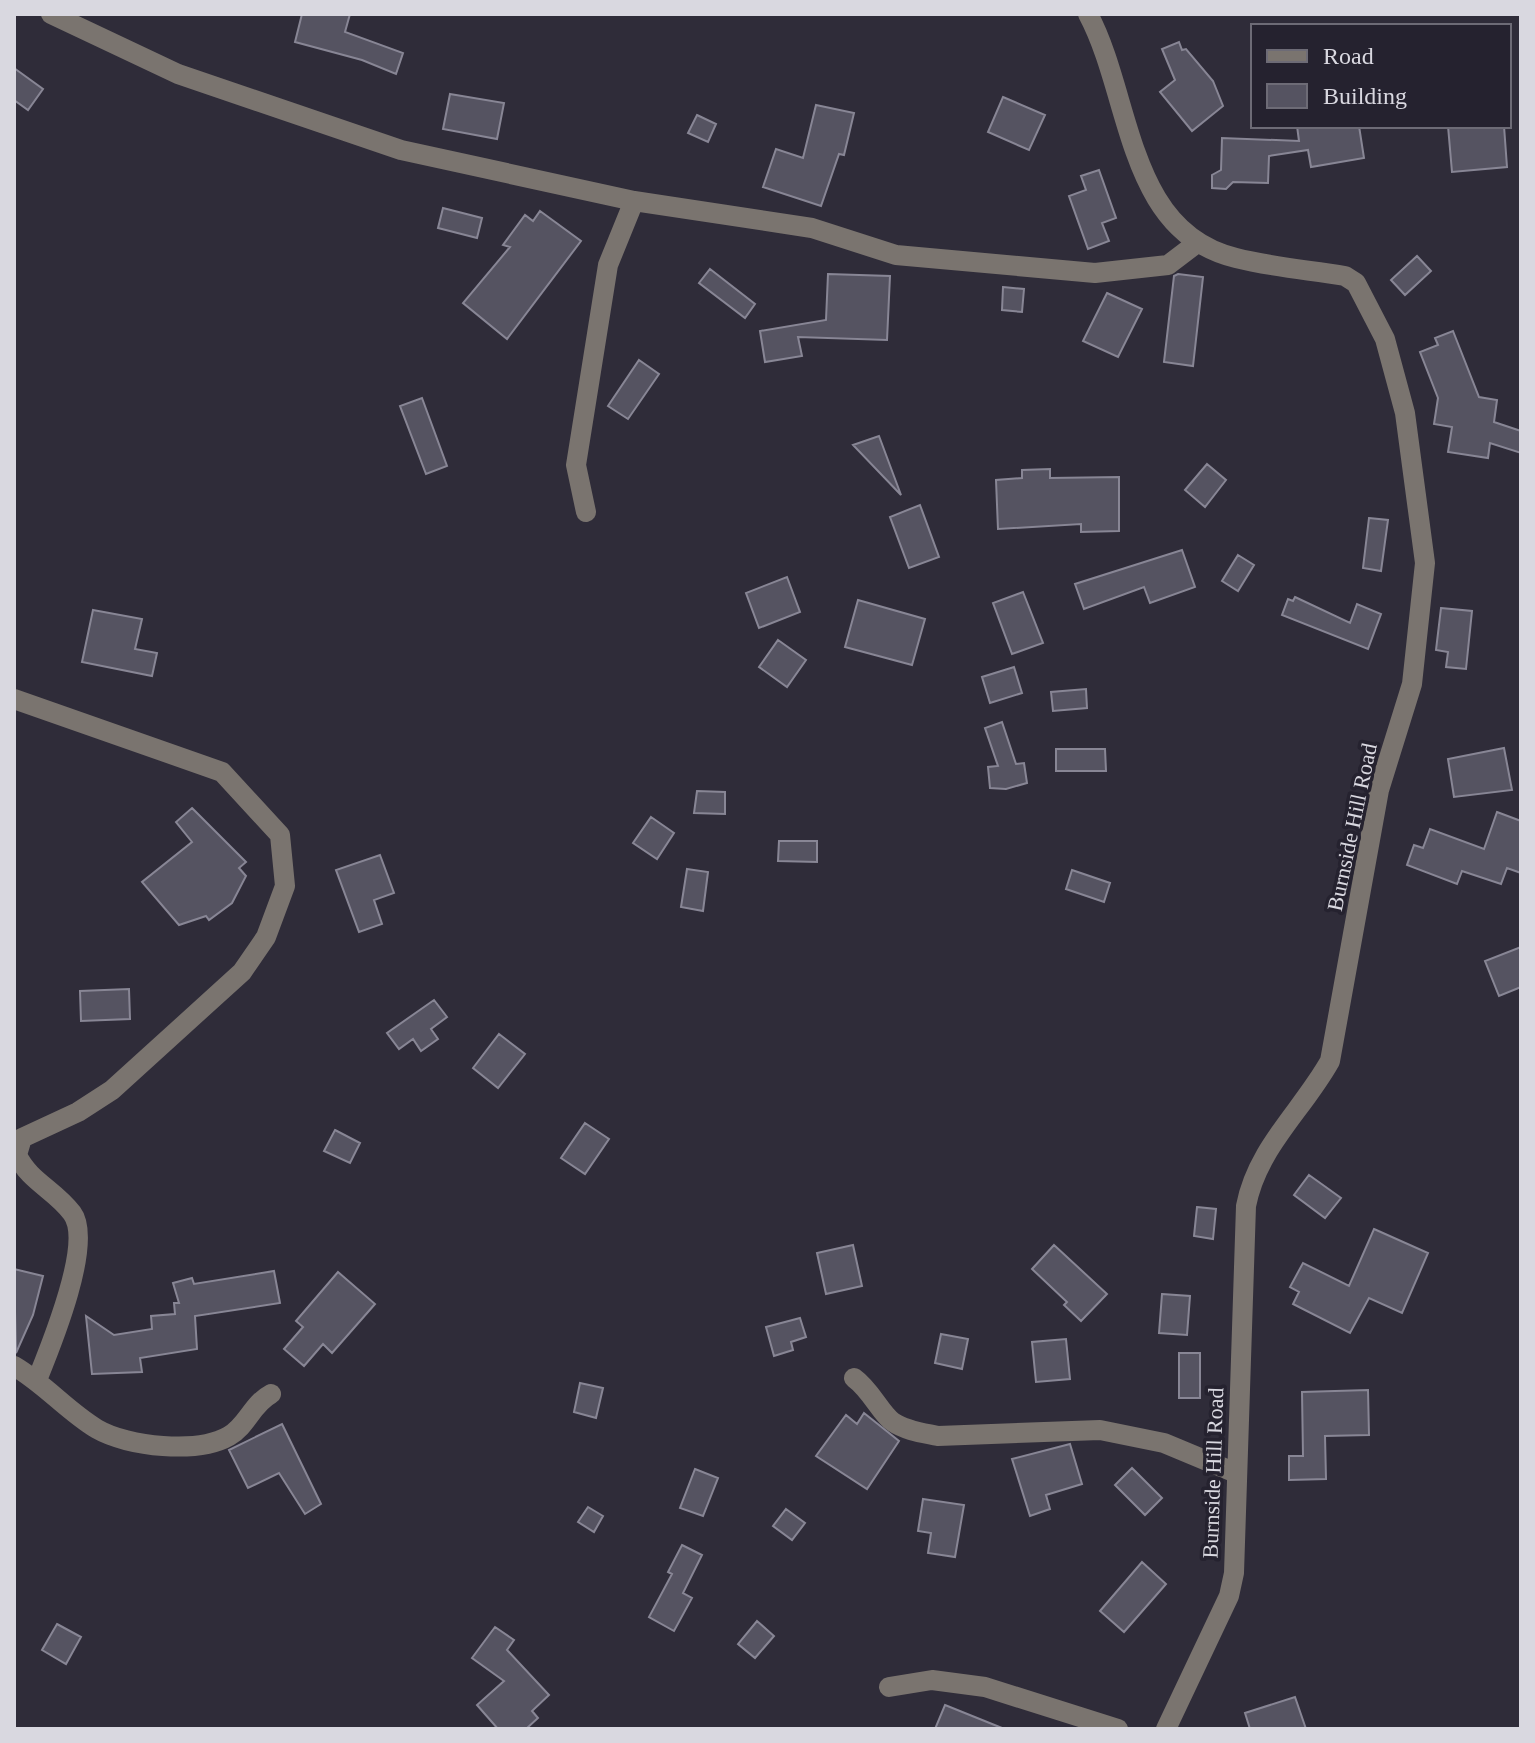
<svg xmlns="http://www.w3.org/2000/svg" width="1535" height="1743" font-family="'Times New Roman',serif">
  <rect width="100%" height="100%" fill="#2f2c39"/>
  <path fill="#555361" stroke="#888695" stroke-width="2" d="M 302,14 L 350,14 L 345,32 L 403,53 L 396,74 L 362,60 L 295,42 Z
    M 1179,42 L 1182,50 L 1186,49 L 1213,81 L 1223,106 L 1192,131 L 1160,92 L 1175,80 L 1162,49 Z
    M 14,68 L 43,89 L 28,110 L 14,100 Z
    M 450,94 L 504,103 L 497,139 L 443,129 Z
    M 1003,97 L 1045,115 L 1029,150 L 988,132 Z
    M 816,105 L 854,113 L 844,155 L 839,154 L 821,206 L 763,187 L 776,149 L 803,158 Z
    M 697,115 L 716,124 L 708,142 L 688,133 Z
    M 1297,126 L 1359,126 L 1364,158 L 1311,167 L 1308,150 L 1269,156 L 1268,183 L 1233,182 L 1226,189 L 1212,188 L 1212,175 L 1221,170 L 1222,138 L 1299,141 Z
    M 1448,126 L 1504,126 L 1507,167 L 1452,172 Z
    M 1099,170 L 1116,218 L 1102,223 L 1109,241 L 1088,249 L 1069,196 L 1086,190 L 1081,176 Z
    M 443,208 L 482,218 L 477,238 L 438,228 Z
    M 540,211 L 581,241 L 507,339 L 463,303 L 510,247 L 503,245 L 525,215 L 533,221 Z
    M 1417,256 L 1431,271 L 1405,295 L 1391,280 Z
    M 710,269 L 755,304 L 745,318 L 699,283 Z
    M 828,274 L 890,276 L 887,340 L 798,337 L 802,356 L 765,362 L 760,331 L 826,320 Z
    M 1178,274 L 1203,277 L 1193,366 L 1164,362 L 1174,276 Z
    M 1003,287 L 1024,289 L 1022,312 L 1002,310 Z
    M 1107,293 L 1142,309 L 1118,357 L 1083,341 Z
    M 1453,331 L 1479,397 L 1497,400 L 1494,422 L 1521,431 L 1521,453 L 1490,443 L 1488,458 L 1448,452 L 1452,427 L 1434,424 L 1438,398 L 1420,352 L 1438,345 L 1435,338 Z
    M 639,360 L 659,374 L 628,419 L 608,406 Z
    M 422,398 L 447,466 L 426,474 L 400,406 Z
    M 879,436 L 901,495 L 853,445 Z
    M 1207,464 L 1226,480 L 1205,507 L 1185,490 Z
    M 1050,469 L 1050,478 L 1119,477 L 1119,531 L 1081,532 L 1081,524 L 998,529 L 996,480 L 1022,478 L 1022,470 Z
    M 920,505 L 939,557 L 909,568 L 890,517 Z
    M 1369,518 L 1388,520 L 1381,571 L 1363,568 Z
    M 1182,550 L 1195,587 L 1150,603 L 1144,587 L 1084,609 L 1075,584 Z
    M 1238,555 L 1254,565 L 1238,591 L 1222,581 Z
    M 787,577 L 800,612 L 759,628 L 746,593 Z
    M 1023,592 L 1043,643 L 1012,654 L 993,603 Z
    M 1295,597 L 1350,623 L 1357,604 L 1381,614 L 1368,649 L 1282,615 L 1288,599 L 1293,601 Z
    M 858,600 L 925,619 L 912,665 L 845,647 Z
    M 1441,608 L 1472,611 L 1466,669 L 1446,667 L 1448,652 L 1436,650 Z
    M 93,610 L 142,619 L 135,649 L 157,653 L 152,676 L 82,662 Z
    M 778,640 L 806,660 L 787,687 L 759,667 Z
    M 1014,667 L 1022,693 L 990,703 L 982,677 Z
    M 1086,689 L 1087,708 L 1053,711 L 1051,692 Z
    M 1002,722 L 1016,764 L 1024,763 L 1027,783 L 1006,789 L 990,788 L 988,767 L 998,766 L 985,728 Z
    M 1504,748 L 1512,790 L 1454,797 L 1448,759 Z
    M 1056,749 L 1105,749 L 1106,771 L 1056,771 Z
    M 697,791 L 725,792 L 725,814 L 694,813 Z
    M 192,808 L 246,862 L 239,868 L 246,876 L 232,903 L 209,920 L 206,916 L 179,925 L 142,882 L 192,842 L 176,822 Z
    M 1497,812 L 1521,821 L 1521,873 L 1507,868 L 1501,884 L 1462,871 L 1457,884 L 1407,865 L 1414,845 L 1423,848 L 1430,829 L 1484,849 Z
    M 651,817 L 674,833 L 657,859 L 633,843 Z
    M 779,841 L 817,841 L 817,862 L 778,861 Z
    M 380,855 L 394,893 L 374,900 L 382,924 L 359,932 L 336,870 Z
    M 687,869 L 708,872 L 703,911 L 681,907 Z
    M 1072,870 L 1110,883 L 1104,902 L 1066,889 Z
    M 1521,947 L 1521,987 L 1499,996 L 1485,961 Z
    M 129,989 L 130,1019 L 81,1021 L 80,991 Z
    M 434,1000 L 447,1017 L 431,1029 L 438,1039 L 421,1051 L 413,1039 L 399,1049 L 387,1033 Z
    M 499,1034 L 525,1054 L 498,1088 L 473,1068 Z
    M 585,1123 L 609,1139 L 585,1174 L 561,1158 Z
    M 335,1130 L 360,1143 L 350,1163 L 324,1151 Z
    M 1309,1175 L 1341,1198 L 1325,1218 L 1294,1195 Z
    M 1197,1207 L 1216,1209 L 1213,1239 L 1194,1236 Z
    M 1374,1229 L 1428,1253 L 1402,1313 L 1369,1298 L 1350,1333 L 1293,1304 L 1299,1292 L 1290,1287 L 1303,1263 L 1349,1286 Z
    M 853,1245 L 862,1286 L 826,1294 L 817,1253 Z
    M 1054,1245 L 1107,1294 L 1081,1321 L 1064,1305 L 1067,1302 L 1032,1269 Z
    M 14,1269 L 43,1276 L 33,1315 L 16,1353 Z
    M 274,1271 L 280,1303 L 195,1316 L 197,1349 L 140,1358 L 142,1372 L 92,1374 L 86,1316 L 114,1335 L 152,1329 L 151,1316 L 175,1314 L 174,1303 L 179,1303 L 173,1283 L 192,1278 L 194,1284 Z
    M 338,1272 L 375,1304 L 332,1353 L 323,1344 L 304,1366 L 284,1349 L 303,1327 L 296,1321 Z
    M 1162,1294 L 1190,1296 L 1187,1335 L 1159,1333 Z
    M 800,1318 L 806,1337 L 791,1342 L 793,1350 L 774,1356 L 766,1327 Z
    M 941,1334 L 968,1339 L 962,1369 L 935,1363 Z
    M 1066,1339 L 1070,1379 L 1036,1382 L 1032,1342 Z
    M 1179,1353 L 1200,1353 L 1200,1398 L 1179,1398 Z
    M 580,1383 L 603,1388 L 596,1418 L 574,1412 Z
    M 1368,1390 L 1369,1435 L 1325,1436 L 1326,1479 L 1289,1480 L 1289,1456 L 1303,1456 L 1302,1392 Z
    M 864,1413 L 899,1441 L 867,1489 L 816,1456 L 846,1415 L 857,1424 Z
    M 282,1424 L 321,1504 L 305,1514 L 279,1473 L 248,1488 L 229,1450 Z
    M 1070,1444 L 1082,1484 L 1046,1495 L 1050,1509 L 1030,1516 L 1012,1459 Z
    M 1132,1468 L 1162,1498 L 1145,1515 L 1115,1485 Z
    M 695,1469 L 718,1478 L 703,1516 L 680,1508 Z
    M 923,1499 L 964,1505 L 955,1557 L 928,1553 L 931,1533 L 918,1531 Z
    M 588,1507 L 603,1516 L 594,1532 L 578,1522 Z
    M 786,1509 L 805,1523 L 792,1540 L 773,1526 Z
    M 682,1545 L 702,1555 L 683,1593 L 692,1598 L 674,1631 L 649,1617 L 672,1574 L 668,1572 Z
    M 1142,1562 L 1166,1584 L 1124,1632 L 1100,1611 Z
    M 757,1621 L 774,1636 L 755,1658 L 738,1644 Z
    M 57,1624 L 81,1637 L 66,1664 L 42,1650 Z
    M 495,1627 L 514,1640 L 507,1650 L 549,1695 L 532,1711 L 538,1718 L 526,1729 L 498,1729 L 477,1705 L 504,1681 L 472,1658 Z
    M 1295,1697 L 1306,1729 L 1250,1729 L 1245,1713 Z
    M 945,1705 L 1002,1728 L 1002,1729 L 935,1729 Z"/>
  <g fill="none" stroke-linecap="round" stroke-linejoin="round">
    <path stroke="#7a746f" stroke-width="20" d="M 51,14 L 178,74 L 401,150 L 634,201 L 812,228 L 896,255 L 1095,273 L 1168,265 L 1197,243
      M 1088,14 C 1132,96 1126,232 1236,258 C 1271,267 1309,270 1345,276 L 1356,283 L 1385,339 L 1405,413 L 1425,563 L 1412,684 L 1379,790 L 1330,1061 C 1302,1111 1257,1148 1246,1206 L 1234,1573 L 1229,1596 L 1166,1729
      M 586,512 L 576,465 L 608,265 L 634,201
      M 14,699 L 222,772 L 280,835 L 285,886 L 266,937 L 242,972 L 112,1090 L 78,1112 L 22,1138 L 17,1155 C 29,1181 55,1190 72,1213 C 94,1242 50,1348 37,1380
      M 14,1366 C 45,1384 67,1411 97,1429 C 128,1447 198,1454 229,1436 C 247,1426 252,1404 271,1394
      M 854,1378 C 871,1390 881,1414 893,1422 C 906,1431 924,1433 938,1436 L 1100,1430 L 1164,1443 L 1236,1473
      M 889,1687 L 932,1680 L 985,1687 L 1118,1729"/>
  </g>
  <g text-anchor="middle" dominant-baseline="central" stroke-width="7" stroke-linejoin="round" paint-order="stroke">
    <g font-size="22" fill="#d9d8e0" stroke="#25222f">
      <text transform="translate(1352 827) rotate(-78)">Burnside Hill Road</text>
      <text transform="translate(1213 1473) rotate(-88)">Burnside Hill Road</text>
    </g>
  </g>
  <rect width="1535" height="1743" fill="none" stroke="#d9d8e0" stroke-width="32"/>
  <rect x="1251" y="24" width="260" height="104" fill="#25222f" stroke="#6d6b76" stroke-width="2"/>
  <rect x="1267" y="50" width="40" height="12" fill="#7a746f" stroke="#6d6b76" stroke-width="2"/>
  <text x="1323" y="64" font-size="24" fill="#d9d8e0">Road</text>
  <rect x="1267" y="84" width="40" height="24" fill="#555361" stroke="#6d6b76" stroke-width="2"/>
  <text x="1323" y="104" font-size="24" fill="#d9d8e0">Building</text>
</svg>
